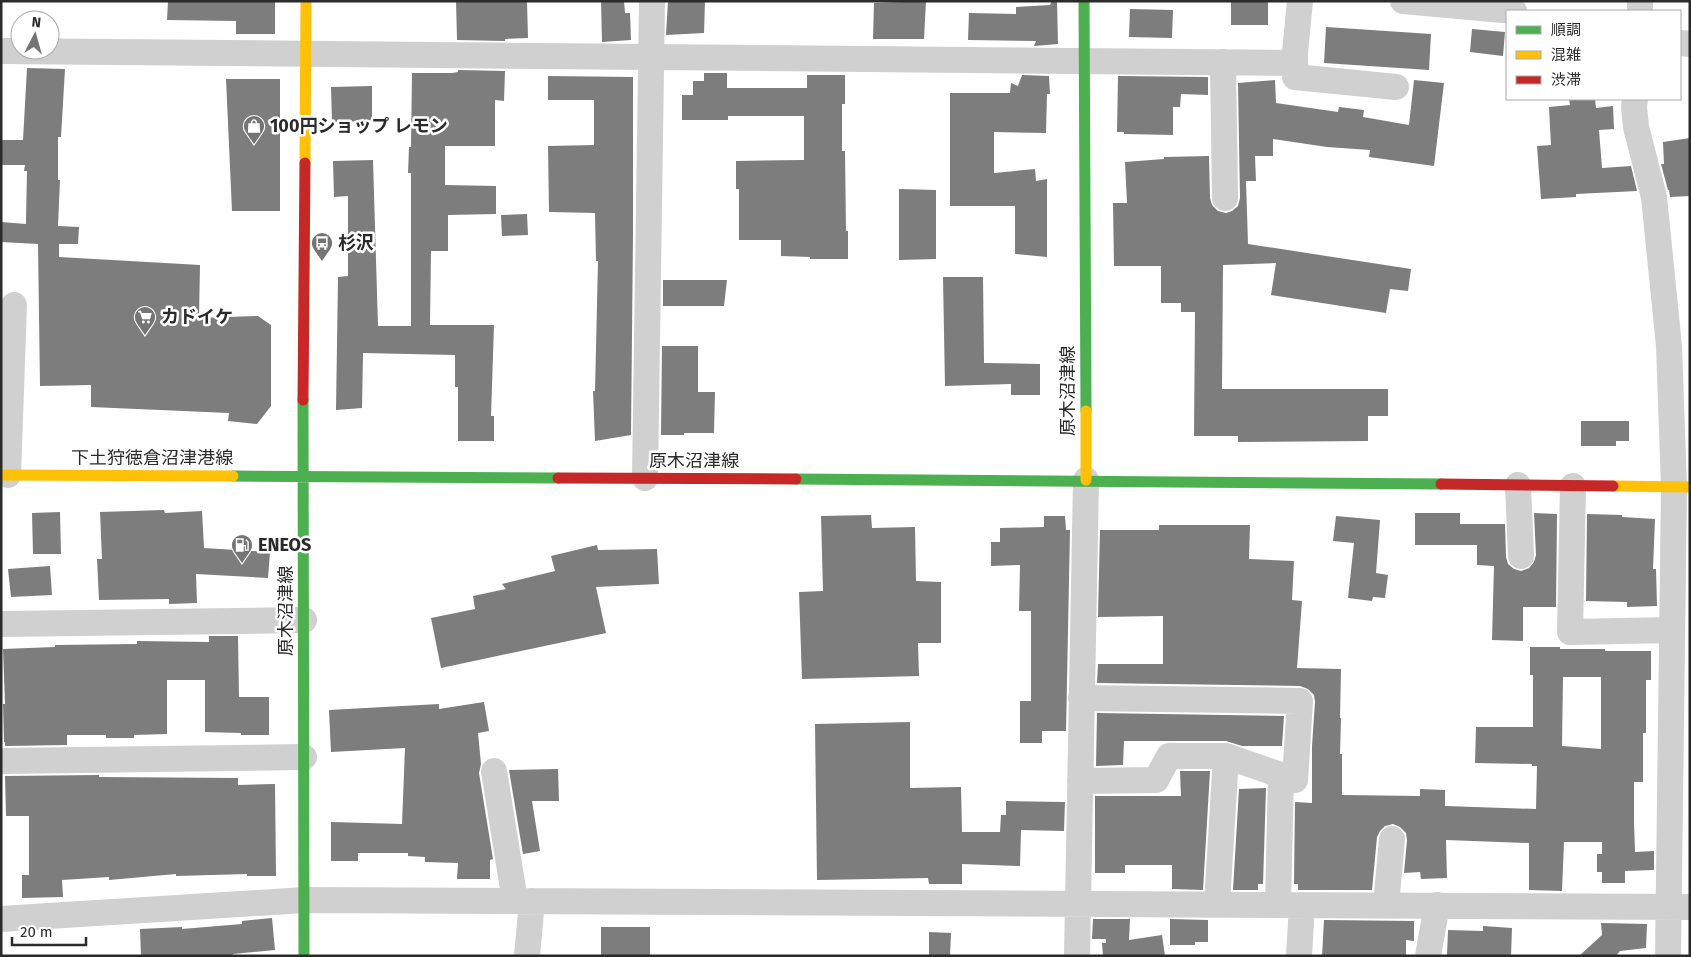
<svg xmlns="http://www.w3.org/2000/svg" width="1691" height="957" font-family="'Fira Sans','Noto Sans JP',sans-serif">
  <rect width="100%" height="100%" fill="#fff"/>
  <path fill="#7d7d7d" fill-rule="evenodd" d="M 168,1 L 275,1 L 275,34 L 236,34 L 236,21 L 167,20 Z
    M 456,1 L 527,1 L 528,38 L 505,39 L 505,41 L 457,40 Z
    M 601,1 L 624,1 L 625,13 L 630,13 L 631,40 L 602,42 Z
    M 668,1 L 705,1 L 704,33 L 666,35 Z
    M 926,1 L 924,39 L 873,39 L 874,3 Z
    M 1052,1 L 1057,1 L 1058,44 L 1034,46 L 1036,41 L 968,40 L 969,13 L 1016,14 L 1016,7 L 1050,5 Z
    M 1231,1 L 1268,1 L 1268,25 L 1231,25 Z
    M 1130,9 L 1173,10 L 1172,38 L 1129,37 Z
    M 1326,27 L 1431,34 L 1429,70 L 1324,63 Z
    M 1472,29 L 1505,32 L 1503,56 L 1470,52 Z
    M 27,68 L 65,69 L 61,137 L 58,137 L 58,180 L 60,180 L 58,226 L 79,227 L 78,244 L 59,244 L 59,257 L 200,265 L 199,318 L 258,316 L 271,325 L 271,406 L 257,424 L 228,421 L 229,413 L 91,407 L 91,385 L 40,386 L 38,244 L 1,242 L 1,222 L 26,224 L 26,219 L 27,171 L 24,171 L 25,165 L 1,165 L 1,140 L 23,140 Z
    M 458,70 L 505,71 L 504,101 L 495,100 L 495,146 L 445,146 L 445,185 L 496,186 L 496,214 L 448,215 L 448,251 L 431,251 L 430,325 L 494,325 L 491,416 L 494,416 L 494,441 L 458,441 L 458,387 L 455,387 L 455,355 L 363,353 L 362,408 L 336,410 L 338,277 L 348,276 L 348,196 L 334,197 L 333,161 L 373,160 L 378,326 L 411,326 L 411,173 L 408,173 L 409,147 L 411,147 L 412,73 L 452,73 L 458,72 Z
    M 704,73 L 727,73 L 727,88 L 807,88 L 807,75 L 845,75 L 845,104 L 842,104 L 842,151 L 845,151 L 846,231 L 848,231 L 848,259 L 810,259 L 810,257 L 781,256 L 781,240 L 739,240 L 739,189 L 736,189 L 736,161 L 804,160 L 804,116 L 728,116 L 728,120 L 682,120 L 682,95 L 693,95 L 693,81 L 704,81 Z
    M 1022,75 L 1049,76 L 1050,94 L 1047,94 L 1046,133 L 994,132 L 994,173 L 1035,169 L 1036,181 L 1047,179 L 1047,257 L 1015,254 L 1015,206 L 950,206 L 950,93 L 1010,93 L 1011,83 L 1018,86 Z
    M 548,76 L 633,77 L 633,233 L 631,435 L 595,441 L 593,391 L 595,391 L 598,261 L 596,261 L 595,213 L 549,212 L 548,146 L 594,145 L 594,100 L 548,100 Z
    M 1118,76 L 1208,77 L 1208,95 L 1181,94 L 1180,107 L 1173,107 L 1173,135 L 1124,134 L 1124,132 L 1117,132 Z
    M 226,79 L 280,79 L 280,211 L 232,211 Z
    M 1275,80 L 1276,103 L 1338,112 L 1339,107 L 1364,110 L 1363,117 L 1409,125 L 1414,80 L 1444,83 L 1434,166 L 1369,157 L 1370,150 L 1327,147 L 1273,139 L 1273,156 L 1255,156 L 1256,181 L 1246,181 L 1248,244 L 1411,269 L 1408,291 L 1390,289 L 1386,313 L 1271,295 L 1276,263 L 1223,265 L 1222,389 L 1388,389 L 1388,416 L 1368,416 L 1368,441 L 1238,442 L 1238,436 L 1194,436 L 1195,312 L 1181,312 L 1181,303 L 1161,303 L 1161,266 L 1114,266 L 1113,203 L 1127,203 L 1125,162 L 1164,159 L 1164,157 L 1209,156 L 1210,198 L 1212,205 L 1218,211 L 1226,213 L 1232,211 L 1238,206 L 1240,198 L 1238,83 Z
    M 372,86 L 372,121 L 332,122 L 331,87 Z
    M 1569,99 L 1595,99 L 1596,108 L 1613,106 L 1614,129 L 1599,130 L 1602,168 L 1631,166 L 1637,191 L 1576,194 L 1576,197 L 1541,199 L 1537,146 L 1551,145 L 1549,107 L 1570,105 Z
    M 1690,138 L 1690,196 L 1670,197 L 1669,190 L 1668,190 L 1661,164 L 1664,164 L 1663,142 Z
    M 899,189 L 936,190 L 936,259 L 899,260 Z
    M 527,214 L 528,235 L 502,236 L 501,215 Z
    M 943,277 L 983,277 L 984,363 L 1040,364 L 1040,395 L 1011,395 L 1011,384 L 945,386 Z
    M 663,280 L 727,280 L 724,306 L 663,306 Z
    M 662,346 L 698,346 L 698,392 L 715,392 L 714,433 L 684,433 L 684,435 L 661,435 Z
    M 1581,421 L 1629,421 L 1629,441 L 1616,441 L 1616,446 L 1581,446 Z
    M 164,510 L 165,513 L 202,511 L 204,548 L 270,552 L 268,578 L 196,574 L 197,603 L 169,604 L 169,599 L 99,600 L 97,559 L 102,559 L 100,512 Z
    M 60,512 L 61,554 L 33,554 L 32,513 Z
    M 1415,513 L 1460,513 L 1460,524 L 1505,524 L 1506,557 L 1508,564 L 1514,569 L 1521,571 L 1529,568 L 1534,562 L 1536,555 L 1534,513 L 1557,514 L 1556,607 L 1523,607 L 1523,641 L 1492,640 L 1494,566 L 1477,565 L 1477,545 L 1415,545 Z
    M 1587,514 L 1622,515 L 1622,517 L 1655,519 L 1653,569 L 1656,569 L 1657,606 L 1627,607 L 1627,602 L 1586,601 Z
    M 871,515 L 872,528 L 915,527 L 916,581 L 941,582 L 941,643 L 918,643 L 919,676 L 802,679 L 799,592 L 823,591 L 821,516 Z
    M 1044,516 L 1065,516 L 1066,530 L 1070,530 L 1066,731 L 1042,731 L 1042,743 L 1020,743 L 1020,701 L 1031,701 L 1031,611 L 1019,611 L 1020,565 L 991,566 L 991,542 L 1000,542 L 1000,528 L 1044,527 Z
    M 1336,516 L 1380,520 L 1376,573 L 1388,575 L 1385,598 L 1373,597 L 1372,601 L 1348,598 L 1354,543 L 1333,541 Z
    M 1159,525 L 1250,525 L 1249,559 L 1294,561 L 1292,600 L 1302,601 L 1297,668 L 1341,669 L 1340,718 L 1341,718 L 1340,754 L 1342,754 L 1342,795 L 1420,796 L 1420,789 L 1445,790 L 1445,806 L 1536,809 L 1537,766 L 1532,766 L 1532,764 L 1475,763 L 1476,727 L 1533,727 L 1533,675 L 1530,675 L 1530,647 L 1560,647 L 1560,649 L 1605,649 L 1605,651 L 1651,651 L 1651,680 L 1646,680 L 1646,733 L 1643,733 L 1643,782 L 1634,782 L 1634,822 L 1635,852 L 1654,851 L 1654,870 L 1625,871 L 1625,883 L 1602,883 L 1602,872 L 1597,872 L 1597,854 L 1602,854 L 1602,842 L 1564,842 L 1562,891 L 1529,890 L 1529,843 L 1446,840 L 1447,878 L 1421,879 L 1420,872 L 1404,873 L 1407,840 L 1406,833 L 1400,827 L 1393,824 L 1385,826 L 1380,831 L 1377,837 L 1372,890 L 1298,890 L 1298,884 L 1294,884 L 1295,802 L 1312,803 L 1312,746 L 1315,702 L 1314,695 L 1308,689 L 1300,686 L 1097,683 L 1098,664 L 1163,664 L 1163,616 L 1098,617 L 1100,530 L 1159,530 ZM 1563,677 L 1601,677 L 1601,749 L 1562,746 Z
    M 597,545 L 598,550 L 657,549 L 659,584 L 596,587 L 606,633 L 441,668 L 431,618 L 475,609 L 473,596 L 506,589 L 502,584 L 555,571 L 551,556 Z
    M 50,566 L 52,595 L 11,597 L 8,569 Z
    M 209,636 L 238,636 L 239,697 L 269,697 L 269,735 L 241,735 L 241,733 L 205,732 L 205,680 L 167,680 L 167,734 L 134,735 L 134,738 L 106,738 L 106,735 L 67,735 L 67,745 L 5,746 L 5,742 L 4,742 L 3,704 L 5,704 L 3,649 L 55,647 L 55,645 L 137,644 L 137,641 L 209,642 Z
    M 484,702 L 489,731 L 478,733 L 481,764 L 479,773 L 493,859 L 490,860 L 490,879 L 457,879 L 458,863 L 425,862 L 425,857 L 408,856 L 408,853 L 358,853 L 358,861 L 331,861 L 331,822 L 402,824 L 405,748 L 331,752 L 329,710 L 439,704 L 439,709 Z
    M 1097,713 L 1284,716 L 1282,746 L 1242,746 L 1226,741 L 1124,741 L 1123,765 L 1096,766 Z
    M 910,722 L 910,788 L 961,787 L 962,832 L 1000,832 L 1001,815 L 1006,815 L 1006,801 L 1065,802 L 1064,831 L 1021,830 L 1020,866 L 962,864 L 962,884 L 929,884 L 928,878 L 817,880 L 815,724 Z
    M 558,769 L 559,801 L 532,801 L 540,851 L 523,854 L 509,770 Z
    M 1180,771 L 1210,771 L 1203,890 L 1172,889 L 1172,865 L 1125,865 L 1125,873 L 1095,873 L 1095,796 L 1181,796 Z
    M 99,775 L 99,777 L 238,778 L 238,785 L 275,784 L 276,876 L 247,876 L 247,874 L 176,876 L 176,874 L 109,880 L 109,877 L 62,880 L 63,897 L 22,898 L 22,875 L 29,875 L 29,816 L 6,816 L 5,776 Z
    M 1266,788 L 1263,884 L 1258,884 L 1258,890 L 1233,890 L 1239,789 Z
    M 272,918 L 275,950 L 233,954 L 233,956 L 141,956 L 140,929 L 182,927 L 182,929 L 242,924 L 242,921 Z
    M 1093,919 L 1130,919 L 1129,940 L 1162,935 L 1165,956 L 1103,956 L 1102,943 L 1106,943 L 1106,939 L 1092,939 Z
    M 1170,919 L 1208,920 L 1208,942 L 1195,942 L 1195,945 L 1170,945 Z
    M 1324,920 L 1414,921 L 1414,941 L 1406,940 L 1406,956 L 1322,956 Z
    M 1601,923 L 1647,924 L 1646,948 L 1620,951 L 1616,956 L 1579,956 L 1602,935 Z
    M 1483,926 L 1512,928 L 1511,956 L 1447,955 L 1448,930 L 1483,931 Z
    M 601,927 L 650,927 L 650,956 L 601,956 Z
    M 929,932 L 951,933 L 950,956 L 929,956 Z"/>
  <g fill="none" stroke-linecap="round" stroke-linejoin="round">
    <path stroke="#d0d0d0" stroke-width="26" d="M 1403,1 L 1514,11
      M 1640,1 L 1640,11
      M 1680,43 L 1690,44
      M 1,51 L 1294,63 L 1300,1
      M 1295,56 L 1295,77 L 1396,87
      M 1223,62 L 1225,198
      M 1635,99 L 1634,107 L 1636,127 L 1654,197 L 1669,346 L 1674,487 L 1668,956
      M 8,475 L 14,305
      M 645,478 L 652,1
      M 1518,485 L 1521,556
      M 1573,486 L 1570,632 L 1672,630
      M 1,624 L 304,620
      M 1,761 L 304,757
      M 494,771 L 515,901
      M 1080,781 L 1156,780 L 1169,756 L 1226,756 L 1295,780 L 1300,701 L 1081,698
      M 1217,904 L 1226,756
      M 1278,905 L 1281,775
      M 1386,905 L 1392,839
      M 1,919 L 305,900 L 1690,907
      M 527,956 L 532,901
      M 1077,956 L 1086,480
      M 1299,956 L 1302,905
      M 1428,956 L 1437,905"/>
    <path stroke="#4caf50" stroke-width="11" d="M 1084,1 L 1086,411
      M 303,400 L 304,956
      M 233,476 L 558,478
      M 796,479 L 1441,484"/>
    <path stroke="#ffc107" stroke-width="11" d="M 305,163 L 306,1
      M 1086,411 L 1086,480
      M 1,475 L 233,476
      M 1613,486 L 1690,487"/>
    <path stroke="#c62828" stroke-width="11" d="M 303,400 L 305,163
      M 558,478 L 796,479
      M 1441,484 L 1613,486"/>
  </g>
  <defs>
    <g id="shop-pin" transform="scale(1.125)"><path d="M0 17L-7.5 6A9.5 9.5 0 1 1 7.5 6Z" fill="#757575" stroke="#fff"/><path d="M-5-2.5h2.3a2.7 3.5 0 0 1 5.4 0H5L5.5 6h-11ZM-1.5-2.5h3a1.5 2.3 0 0 0-3 0Z" fill="#fff"/></g>
    <g id="bus-pin" transform="scale(1.125)"><path d="M0 17L-7.5 6A9.5 9.5 0 1 1 7.5 6Z" fill="#757575" stroke="#fff"/><path d="M-5-6H5V4H4V6H2V4H-2V6H-4V4H-5ZM-3.5-4V0h7V-4ZM-3.5 1.2v1.5H-2V1.2ZM2 1.2v1.5H3.5V1.2Z" fill="#fff"/></g>
    <g id="supermarket-pin" transform="scale(1.125)"><path d="M0 17L-7.5 6A9.5 9.5 0 1 1 7.5 6Z" fill="#757575" stroke="#fff"/><path d="M-6-5.5h2.5l.6 2H6L4.5 2H-2.5L-4.4-4H-6ZM-1.5 3.2a1.3 1.3 0 1 0 .1 0ZM3 3.2a1.3 1.3 0 1 0 .1 0Z" fill="#fff"/></g>
    <g id="fuel-pin" transform="scale(1.125)"><path d="M0 17L-7.5 6A9.5 9.5 0 1 1 7.5 6Z" fill="#757575" stroke="#fff"/><path d="M-5.5-6h7V0h2V4h1.3V-2.5L3-4.5l.8-.8L6-3V5H2.5V1h-1V6h-7ZM-4.2-4.7v3.2H.2V-4.7Z" fill="#fff"/></g>
  </defs>
  <g fill-rule="evenodd">
    <use href="#shop-pin" x="254" y="126"/>
    <use href="#bus-pin" x="322" y="243"/>
    <use href="#supermarket-pin" x="145" y="317"/>
    <use href="#fuel-pin" x="242" y="545"/>
  </g>
  <g text-anchor="middle" dominant-baseline="central" stroke-width="5" stroke-linejoin="round" paint-order="stroke">
    <g font-size="18" font-weight="bold" fill="#2b2b2b" stroke="#fff" text-anchor="start">
      <text x="270" y="126">100円ショップ レモン</text>
      <text x="338" y="243">杉沢</text>
      <text x="161" y="317">カドイケ</text>
      <text x="258" y="545">ENEOS</text>
    </g>
    <g font-size="18" fill="#2b2b2b" stroke="#fff">
      <text transform="translate(1068 391) rotate(-90)">原木沼津線</text>
      <text x="152" y="458">下土狩徳倉沼津港線</text>
      <text x="694" y="461">原木沼津線</text>
      <text transform="translate(286 611) rotate(-90)">原木沼津線</text>
    </g>
  </g>
  <rect width="1691" height="957" fill="none" stroke="#2b2b2b" stroke-width="5"/>
  <rect x="1506" y="10" width="175" height="90" fill="#ffffff" stroke="#aaaaaa"/>
  <rect x="1516" y="26" width="25" height="8" fill="#4caf50" stroke="#aaaaaa"/>
  <text x="1551" y="35" font-size="15" fill="#2b2b2b">順調</text>
  <rect x="1516" y="51" width="25" height="8" fill="#ffc107" stroke="#aaaaaa"/>
  <text x="1551" y="60" font-size="15" fill="#2b2b2b">混雑</text>
  <rect x="1516" y="76" width="25" height="8" fill="#c62828" stroke="#aaaaaa"/>
  <text x="1551" y="85" font-size="15" fill="#2b2b2b">渋滞</text>
  <g transform="translate(35 35) rotate(6)"><circle r="24" fill="#ffffff" stroke="#aaaaaa"/>
  <path d="M0-4L9 19L0 12L-9 19Z" fill="#757575"/>
  <text y="-8" font-size="14" font-weight="bold" text-anchor="middle" fill="#2b2b2b">N</text>
  </g>
  <path d="M12 937v8h74v-8" fill="none" stroke="#2b2b2b" stroke-width="2.5"/>
  <text x="20" y="937" font-size="15" fill="#2b2b2b" stroke="#ffffff" stroke-width="4" paint-order="stroke">20 m</text>
</svg>
